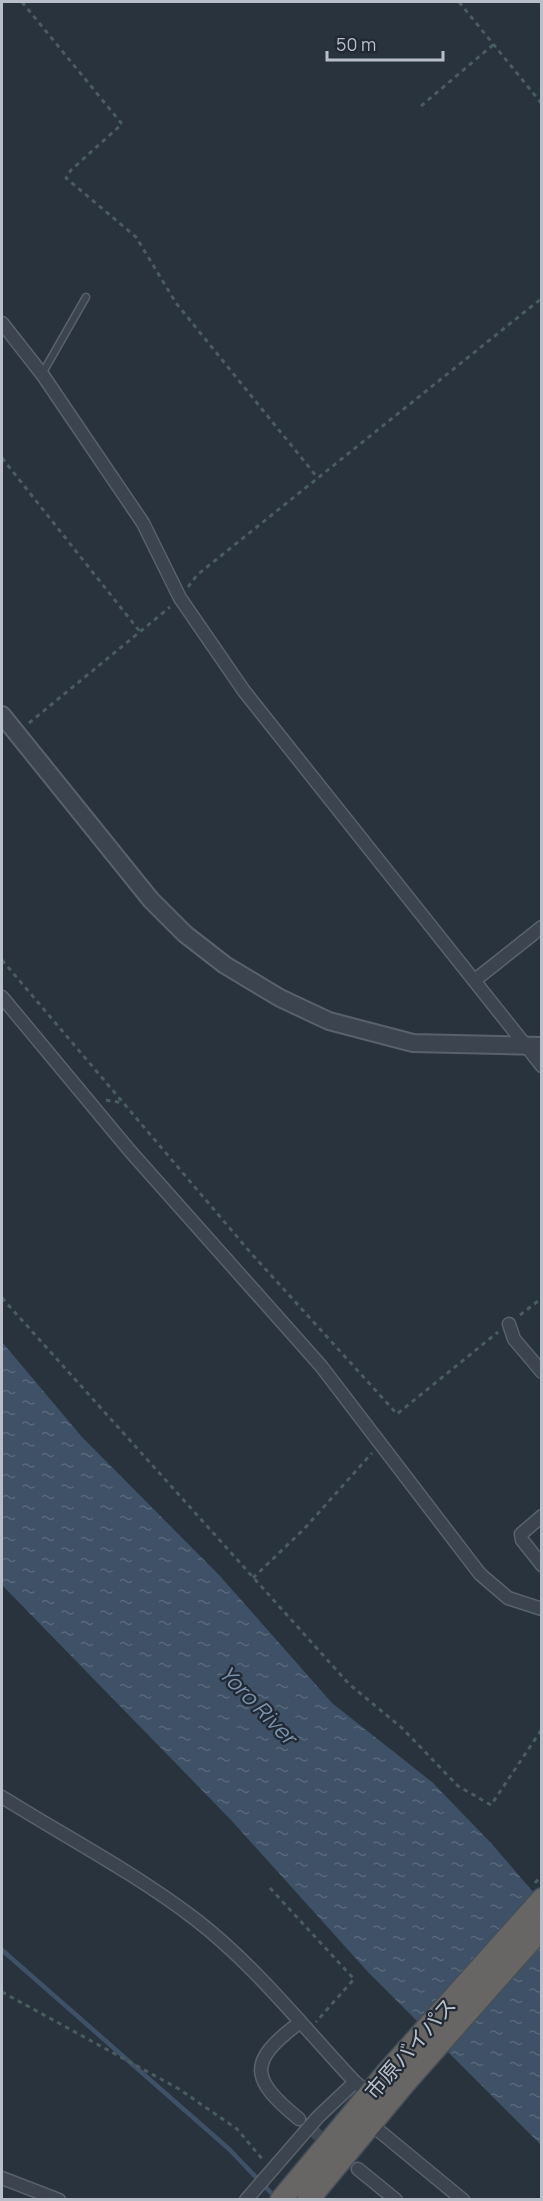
<svg xmlns="http://www.w3.org/2000/svg" width="543" height="2201" font-family="Manrope,'Noto Sans JP',sans-serif">
  <defs>
    <pattern id="water-ripples" width="26" height="14" patternUnits="userSpaceOnUse" patternTransform="scale(1.5)"><rect width="26" height="14" fill="#3f5166"/><path d="M2 4q2-2 4 0t4 0M15 11q2-2 4 0t4 0" fill="none" stroke="#59687b"/></pattern>
  </defs>
  <rect width="100%" height="100%" fill="#28333e"/>
  <path fill="url(#water-ripples)" d="M 2,1342 L 82,1437 L 220,1576 L 332,1703 L 432,1782 L 491,1843 L 541,1901 L 541,2145 L 368,1972 L 231,1820 L 2,1585 Z"/>
  <g fill="none" stroke-linecap="round" stroke-linejoin="round">
    <path stroke="#3f5166" stroke-width="4.5" d="M 2,1950 L 229,2149 L 276,2198"/>
    <path stroke="#3e4853" stroke-width="12" stroke-dasharray="12 6" stroke-linecap="butt" d="M 299,2119 L 358,2169"/>
    <g stroke="#59626c" stroke-width="9">
      <path id="service" d="M 42,374 L 86,297"/>
    </g>
    <g stroke="#59626c" stroke-width="15">
      <path id="minor" d="M 2,323 L 42,374 L 143,523 L 180,598 L 244,691 L 542,1066
        M 475,980 L 542,927
        M 2,997 L 130,1151 L 321,1366 L 480,1574 L 508,1598 L 542,1609
        M 509,1324 L 514,1339 L 542,1372
        M 542,1516 L 521,1534 L 522,1540 L 542,1565
        M 2,1797 C 66,1837 135,1873 195,1919 C 255,1965 304,2028 355,2082 L 370,2094
        M 299,2023 C 247,2062 250,2079 299,2119
        M 372,2125 L 463,2200
        M 358,2169 L 396,2200
        M 2,2178 L 59,2200
        M 246,2200 L 318,2117 L 355,2082"/>
    </g>
    <g stroke="#59626c" stroke-width="20">
      <path id="tertiary" d="M 2,715 L 151,900 L 185,934 L 225,965 L 280,998 L 329,1021 L 413,1043 L 542,1046"/>
    </g>
    <g stroke="#464f59" stroke-width="24">
      <path id="trunk" d="M 281,2200 L 389,2070 L 542,1899
        M 308,2200 L 404,2084 L 542,1928"/>
    </g>
    <path stroke="#4a5d5e" stroke-width="3" stroke-dasharray="4.5 4.5" stroke-linecap="butt" d="M 22,2 L 122,124 L 71,170 L 66,178 L 136,237 L 176,303 L 317,477
      M 459,2 L 542,104
      M 421,106 L 494,44
      M 2,458 L 141,633
      M 188,587 L 197,575 L 542,298
      M 29,723 L 170,607
      M 2,960 L 250,1252 L 397,1414 L 498,1332
      M 106,1100 L 123,1103
      M 2,1298 L 349,1684 L 402,1728 L 458,1786 L 491,1805 L 542,1729
      M 520,1315 L 542,1298
      M 253,1578 L 304,1529 L 372,1453
      M 535,1883 L 542,1875
      M 270,1888 L 354,1979 L 316,2022
      M 2,1992 L 179,2089 L 237,2129 L 263,2160"/>
    <use href="#service" stroke="#3b444f" stroke-width="6"/>
    <use href="#minor" stroke="#3b444f" stroke-width="12"/>
    <use href="#tertiary" stroke="#3b444f" stroke-width="16"/>
    <use href="#trunk" stroke="#676664" stroke-width="21"/>
  </g>
  <g text-anchor="middle" dominant-baseline="central" stroke-width="4.5" stroke-linejoin="round" paint-order="stroke">
    <g font-size="21" fill="#b8bfc9" stroke="#202934">
      <text transform="translate(410 2048) rotate(-49)">市原バイパス</text>
    </g>
    <g font-size="22" font-style="italic" fill="#7b91aa" stroke="#202934">
      <text transform="translate(258 1705) rotate(46)">Yoro River</text>
    </g>
  </g>
  <rect width="543" height="2201" fill="none" stroke="#b8bfc9" stroke-width="6"/>
  <path d="M327 51v9h116v-9" fill="none" stroke="#b8bfc9" stroke-width="3"/>
  <text x="336" y="51" font-size="18" fill="#b8bfc9" stroke="#202934" stroke-width="4.5" paint-order="stroke">50 m</text>
</svg>
